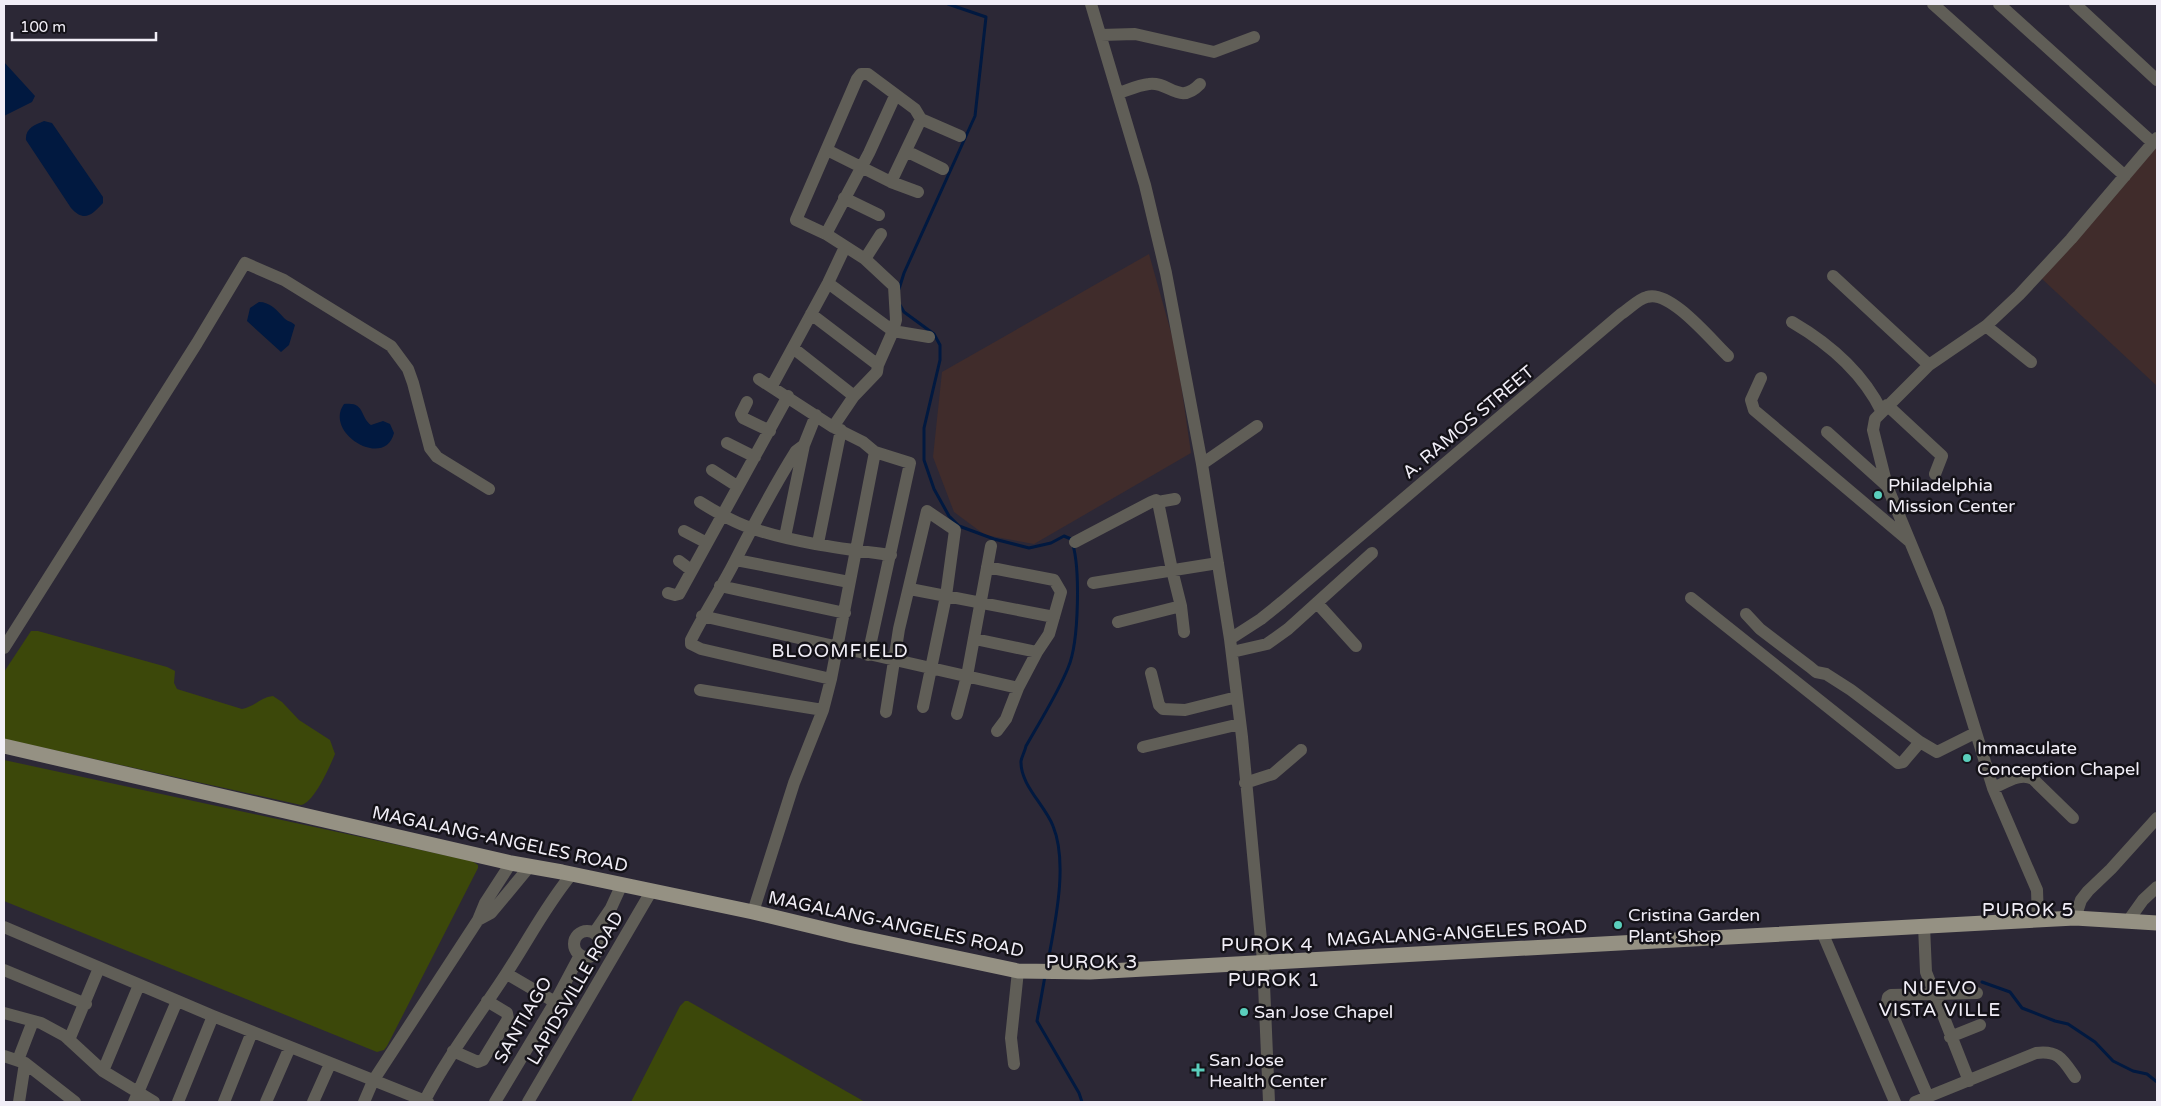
<svg xmlns="http://www.w3.org/2000/svg" width="2161" height="1106" font-family="'Varela Round',sans-serif">
  <rect width="100%" height="100%" fill="#2c2836"/>
  <path fill="#402c2b" d="M 2157,147 L 2157,386 L 2041,278 Z
    M 1149,254 L 1176,350 L 1191,453 L 1034,544 L 985,535 L 954,512 L 933,457 L 942,372 Z"/>
  <path fill="#3c480a" d="M 31,631 L 38,631 L 167,667 L 175,671 L 174,683 L 177,689 L 242,709 C 254,707 261,697 273,696 L 282,702 L 299,720 L 330,740 L 335,754 C 330,766 314,803 301,805 L 4,739 L 4,672 Z
    M 4,760 L 472,861 L 478,865 L 478,868 L 387,1046 L 384,1050 L 377,1052 L 4,901 Z
    M 685,1001 L 688,1001 L 865,1102 L 631,1102 L 680,1006 Z"/>
  <path fill="#011940" d="M 4,62 L 35,96 L 32,102 L 4,116 Z
    M 44,121 L 52,123 L 103,197 L 103,203 C 91,216 84,222 71,208 L 26,140 C 25,128 35,125 44,121 Z
    M 259,302 C 270,302 277,310 284,318 C 288,322 291,321 295,325 L 289,345 L 281,352 L 247,321 L 250,308 Z
    M 344,404 C 365,401 360,417 371,425 L 383,421 L 390,424 L 394,433 C 385,470 323,433 344,404 Z"/>
  <g fill="none" stroke-linecap="round" stroke-linejoin="round">
    <path stroke="#011940" stroke-width="3" d="M 899,289 L 904,273 L 975,116 L 986,17 L 948,4
      M 900,305 L 904,312 L 934,334 L 940,345 L 940,360 L 924,428 L 924,460 L 934,489 L 949,516 L 959,526 L 994,539 L 1029,548 L 1051,543 L 1064,536 L 1071,539 C 1081,564 1079,643 1068,668 C 1057,695 1040,721 1026,746 C 1025,751 1022,756 1021,761 C 1020,785 1045,805 1053,826 C 1069,865 1054,927 1047,967
      M 1045,976 L 1037,1021 L 1079,1093 L 1082,1102
      M 1982,982 L 2010,992 L 2022,1008 L 2055,1021 L 2068,1024 L 2095,1042 L 2113,1061 L 2133,1071 L 2147,1074 L 2157,1082"/>
    <path stroke="#605e57" stroke-width="12" d="M 1091,4 L 1145,185 L 1166,273 L 1202,464 L 1230,639 L 1242,737 L 1263,961 L 1269,1102
      M 1933,4 L 2125,176
      M 1999,4 L 2153,143
      M 2075,4 L 2157,80
      M 1101,35 L 1135,34 L 1214,52 L 1254,37
      M 1119,93 C 1128,90 1139,85 1149,84 C 1169,81 1179,106 1200,84
      M 827,150 L 891,182 L 918,192
      M 906,151 L 943,169
      M 891,182 L 921,119
      M 844,198 L 879,215
      M 826,234 L 869,153 L 895,96
      M 865,259 L 881,234
      M 1833,276 L 1929,365
      M 828,283 L 893,331 L 929,337
      M 811,314 L 878,365
      M 1792,322 C 1828,343 1863,373 1882,412
      M 1986,326 L 2031,362
      M 793,348 L 854,396
      M 1761,378 L 1751,400 L 1754,410 L 1909,541
      M 759,379 L 833,427 L 863,442 L 875,452 L 910,463 L 868,655
      M 772,386 L 828,283 L 845,247
      M 747,402 L 741,414 L 743,418 L 770,431
      M 1887,405 L 1942,456 L 1935,474
      M 833,427 L 854,396 L 877,372 L 878,365 L 893,331 L 896,320 L 894,286 L 865,259 L 826,234 L 796,220 L 857,79 L 861,74 L 868,74 L 915,109 L 921,119 L 960,136
      M 1827,432 L 1887,486
      M 727,443 L 755,457
      M 804,445 L 796,451 C 774,486 755,522 736,559 C 722,587 705,612 691,640 L 691,644 L 701,649 L 831,679
      M 1202,464 L 1257,426
      M 712,470 L 737,486
      M 700,502 C 716,512 733,522 751,528 C 794,543 846,549 891,555
      M 1158,502 L 1175,499
      M 684,531 L 707,543
      M 785,537 L 804,445 L 816,415
      M 1075,542 L 1151,502 L 1156,500 L 1158,502 L 1172,570 L 1181,606 L 1184,632
      M 818,543 L 841,430
      M 736,560 L 849,582
      M 679,561 L 691,570
      M 987,567 L 1054,580 L 1061,592 L 1049,634 L 1037,652 L 1018,688 L 1006,719 L 997,731
      M 1093,583 L 1218,563
      M 720,586 L 845,613
      M 910,589 L 1054,617
      M 668,593 L 675,595 L 679,594 L 788,396
      M 1691,598 L 1898,763 L 1903,762 L 1920,742 L 1937,752 L 1975,733
      M 1317,603 L 1356,646
      M 1746,614 L 1760,629 L 1810,667 L 1816,672 L 1826,674 L 1851,690 L 1920,742
      M 702,616 L 1018,688
      M 1118,622 L 1181,606
      M 975,639 L 1037,652
      M 1230,639 L 1261,619 L 1282,602 L 1621,314 C 1629,309 1638,299 1647,297 C 1670,289 1712,341 1728,356
      M 4,648 L 197,343 L 245,263 L 284,280 L 391,346 L 408,369 L 413,383 L 430,448 L 437,457 L 489,489
      M 1232,652 L 1267,644 L 1288,629 L 1372,553
      M 1151,673 L 1159,705 L 1163,709 L 1185,710 L 1237,697
      M 700,690 L 823,710
      M 886,712 L 899,629 L 927,511 L 955,530 L 946,596 L 923,707
      M 957,714 L 967,676 L 991,546
      M 1143,747 L 1240,724
      M 1245,783 L 1273,774 L 1301,750
      M 1993,788 C 2005,783 2020,772 2033,779 L 2073,818
      M 753,912 L 794,783 L 823,710 L 831,679 L 875,452
      M 2075,918 L 2081,900 L 2088,891 L 2111,869 L 2157,818
      M 478,920 L 491,913 L 530,866
      M 2038,920 L 2037,890 L 1993,788 L 1938,609 L 1887,486 L 1873,430 L 1875,419 L 1929,365 L 1986,326 L 2019,295 L 2071,239 L 2157,138
      M 2128,921 L 2143,900 L 2157,887
      M 1924,926 L 1926,972 L 1969,1081
      M 4,927 L 213,1016 L 428,1102
      M574 944a13 13 0 1 1 26 0a13 13 0 1 1-26 0Z
      M 1822,932 L 1895,1102
      M 594,933 L 611,908 L 622,884
      M 4,970 L 86,1004
      M 507,974 L 555,1002
      M 4,1013 L 41,1023 L 65,1036 L 103,1071 L 154,1102
      M 1950,1037 L 1980,1025
      M 69,1040 L 99,968
      M 453,1051 L 478,1062 L 483,1060 L 508,1019 L 507,1013 L 487,1001
      M 4,1056 L 25,1063 L 75,1102
      M 18,1060 L 33,1021
      M 1014,1064 L 1011,1038 L 1018,971
      M 103,1071 L 139,985
      M 1928,1097 L 1887,1002 L 1888,997 L 1891,995 L 1977,993
      M 19,1102 L 25,1063
      M 134,1102 L 177,1001
      M 178,1102 L 213,1016
      M 224,1102 L 252,1032
      M 266,1102 L 290,1047
      M 313,1102 L 330,1064
      M 364,1102 L 373,1081 L 478,920 L 485,903 L 511,863
      M 424,1102 C 447,1057 478,1017 506,974 C 529,939 545,907 571,875
      M 495,1102 L 555,1002 L 580,955
      M 528,1102 L 652,890
      M 1915,1102 L 2036,1053 C 2059,1050 2063,1060 2075,1077"/>
    <path stroke="#959183" stroke-width="15" d="M 4,746 L 511,863 L 562,872 L 753,912 L 853,936 L 1018,971 L 1090,972 L 2075,918 L 2157,923"/>
  </g>
  <g fill="#5acebc" stroke="#141218" stroke-width="2">
    <circle cx="1878" cy="495" r="5"/>
    <circle cx="1967" cy="758" r="5"/>
    <circle cx="1618" cy="925" r="5"/>
    <circle cx="1244" cy="1012" r="5"/>
    <path d="M1195.5 1062.5h5v5h5v5h-5v5h-5v-5h-5v-5h5z"/>
  </g>
  <g text-anchor="middle" dominant-baseline="central" stroke-width="5" stroke-linejoin="round" paint-order="stroke">
    <g font-size="18" fill="#f1eef7" stroke="#141218">
      <text transform="translate(1468 422) rotate(-40)">A. RAMOS STREET</text>
      <text transform="translate(500 839) rotate(12)">MAGALANG-ANGELES ROAD</text>
      <text transform="translate(896 924) rotate(12)">MAGALANG-ANGELES ROAD</text>
      <text transform="translate(1457 933) rotate(-3)">MAGALANG-ANGELES ROAD</text>
      <text transform="translate(575 988) rotate(-60)">LAPIDSVILLE ROAD</text>
      <text transform="translate(523 1020) rotate(-60)">SANTIAGO</text>
    </g>
    <g font-size="18" fill="#f1eef7" stroke="#141218" text-anchor="start">
      <text x="1888" y="485">Philadelphia<tspan x="1888" dy="21">Mission Center</tspan></text>
      <text x="1977" y="748">Immaculate<tspan x="1977" dy="21">Conception Chapel</tspan></text>
      <text x="1628" y="915">Cristina Garden<tspan x="1628" dy="21">Plant Shop</tspan></text>
      <text x="1254" y="1012">San Jose Chapel</text>
      <text x="1209" y="1060">San Jose<tspan x="1209" dy="21">Health Center</tspan></text>
    </g>
    <g font-size="19" letter-spacing="1" fill="#f1eef7" stroke="#141218">
      <text x="840" y="651">BLOOMFIELD</text>
      <text x="2028" y="910">PUROK 5</text>
      <text x="1267" y="945">PUROK 4</text>
      <text x="1092" y="962">PUROK 3</text>
      <text x="1274" y="980">PUROK 1</text>
      <text x="1940" y="988">NUEVO<tspan x="1940" dy="22">VISTA VILLE</tspan></text>
    </g>
  </g>
  <rect width="2161" height="1106" fill="none" stroke="#f1eef7" stroke-width="10"/>
  <path d="M12 32v8h144v-8" fill="none" stroke="#f1eef7" stroke-width="2.5"/>
  <text x="20" y="32" font-size="15" fill="#f1eef7" stroke="#141218" stroke-width="4" paint-order="stroke">100 m</text>
</svg>
